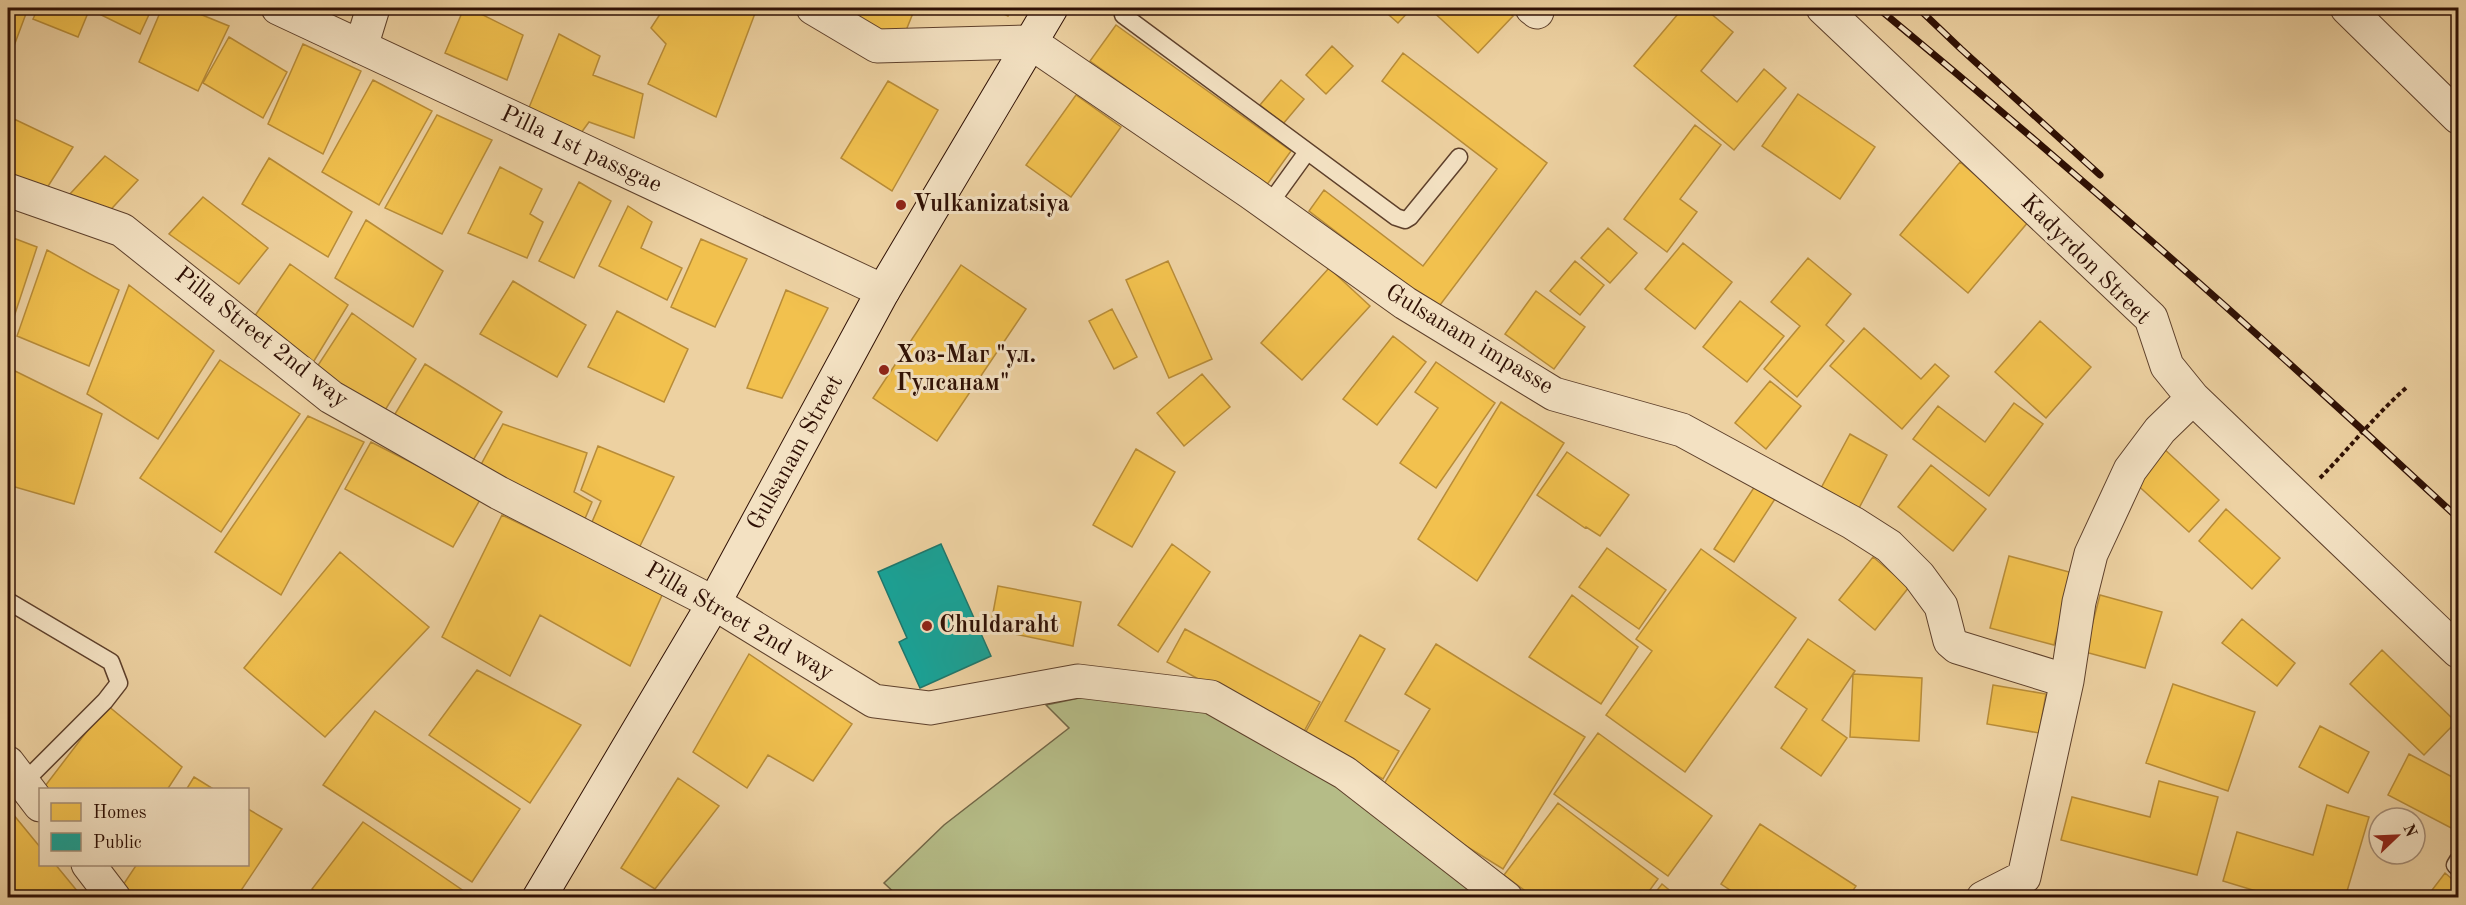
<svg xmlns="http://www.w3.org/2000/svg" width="2466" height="905" font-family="'Old Standard TT',serif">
  <rect width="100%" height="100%" fill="#edd1a1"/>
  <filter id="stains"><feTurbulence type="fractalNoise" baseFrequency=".00333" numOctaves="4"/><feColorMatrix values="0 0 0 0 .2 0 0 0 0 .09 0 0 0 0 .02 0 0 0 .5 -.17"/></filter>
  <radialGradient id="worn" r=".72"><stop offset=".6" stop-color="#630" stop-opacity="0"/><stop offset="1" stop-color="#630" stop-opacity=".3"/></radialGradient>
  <path fill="#b5bc87" stroke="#726646" stroke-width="1.5" d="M 1112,691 L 1210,710 L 1390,816 L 1479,897 L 900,898 L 884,883 L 944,825 L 1069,728 L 1046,705 Z"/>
  <path fill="#f2c14e" stroke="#b88c38" stroke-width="1.5" d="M 8,8 L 18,8 L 27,11 L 8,62 Z
    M 38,8 L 90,8 L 78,37 L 33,19 Z
    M 95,8 L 152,8 L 140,34 L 93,11 Z
    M 162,8 L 185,8 L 229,26 L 198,91 L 139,62 Z
    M 464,8 L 469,8 L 523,35 L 507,80 L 445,53 Z
    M 664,8 L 757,8 L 716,117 L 648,84 L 666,44 L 651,28 Z
    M 842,8 L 915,8 L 905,33 L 872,34 Z
    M 991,8 L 1012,8 L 1008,16 Z
    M 1381,8 L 1412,8 L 1398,23 Z
    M 1429,8 L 1504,8 L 1513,16 L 1478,53 Z
    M 1683,8 L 1704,8 L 1733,32 L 1701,71 L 1737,102 L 1764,69 L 1786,88 L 1734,150 L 1634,66 Z
    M 1116,25 L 1291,151 L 1266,186 L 1090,61 Z
    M 559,34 L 600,56 L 593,75 L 643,94 L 634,138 L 589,122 L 581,133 L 528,110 Z
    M 229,37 L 287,72 L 263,118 L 203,83 Z
    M 303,44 L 361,71 L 323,154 L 268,124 Z
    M 1332,46 L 1353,66 L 1326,94 L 1306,75 Z
    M 1403,53 L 1547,163 L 1437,309 L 1309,211 L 1324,190 L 1423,266 L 1497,169 L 1382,81 Z
    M 373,80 L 432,111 L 379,205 L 322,172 Z
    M 1281,80 L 1304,99 L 1283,124 L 1260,105 Z
    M 888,81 L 938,110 L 892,191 L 841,158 Z
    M 1798,94 L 1875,147 L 1840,199 L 1762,146 Z
    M 1076,95 L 1121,127 L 1071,197 L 1026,165 Z
    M 437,115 L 492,140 L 442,234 L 385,208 Z
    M 14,119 L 73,147 L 45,191 L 8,175 L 8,132 Z
    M 1695,125 L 1721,145 L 1680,199 L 1697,212 L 1667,252 L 1624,219 Z
    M 105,156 L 138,180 L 103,218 L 70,194 Z
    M 269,158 L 352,212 L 328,257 L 242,204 Z
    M 1960,162 L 2029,221 L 1968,293 L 1900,235 Z
    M 500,167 L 542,189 L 530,214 L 543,222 L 527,258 L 468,233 Z
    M 579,182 L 611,201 L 574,278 L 539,261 Z
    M 203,197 L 268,248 L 239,284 L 169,234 Z
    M 628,206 L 652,222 L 641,248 L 682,268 L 667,300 L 599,266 Z
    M 366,220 L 443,271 L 413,327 L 335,278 Z
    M 1608,228 L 1637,253 L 1610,283 L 1581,258 Z
    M 8,236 L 37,247 L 8,335 Z
    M 701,239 L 747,259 L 715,327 L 671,307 Z
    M 1683,243 L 1732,282 L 1695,329 L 1645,289 Z
    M 47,250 L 119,290 L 89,366 L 17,336 Z
    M 1808,258 L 1851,294 L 1826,325 L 1844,341 L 1797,397 L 1764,369 L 1800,326 L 1771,302 Z
    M 1168,261 L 1212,359 L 1169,378 L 1126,280 Z
    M 1575,261 L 1604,285 L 1580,315 L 1550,291 Z
    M 290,264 L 348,305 L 306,374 L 248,326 Z
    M 961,265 L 1026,309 L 937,441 L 873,398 Z
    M 1329,268 L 1370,306 L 1302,380 L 1261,343 Z
    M 513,281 L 586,325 L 557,377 L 480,334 Z
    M 129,285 L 214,351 L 158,439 L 87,394 Z
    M 786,290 L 828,308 L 782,398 L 747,388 Z
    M 1536,291 L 1585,327 L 1554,369 L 1505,334 Z
    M 1740,301 L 1784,336 L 1747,382 L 1703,347 Z
    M 1112,309 L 1137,357 L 1114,369 L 1089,321 Z
    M 617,311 L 688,349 L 664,402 L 588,367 Z
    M 352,313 L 416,359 L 381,417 L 313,373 Z
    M 2040,321 L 2091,367 L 2046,418 L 1995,372 Z
    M 1864,328 L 1921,379 L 1935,364 L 1949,376 L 1902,429 L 1830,366 Z
    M 1393,336 L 1426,362 L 1377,425 L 1343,399 Z
    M 220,360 L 300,414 L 221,532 L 140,478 Z
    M 1436,362 L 1495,403 L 1436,488 L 1400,463 L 1438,408 L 1415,392 Z
    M 425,364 L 502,412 L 469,467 L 392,419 Z
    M 13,370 L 102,414 L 74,504 L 8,485 L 8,382 Z
    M 1202,374 L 1230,407 L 1184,446 L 1157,413 Z
    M 1770,381 L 1801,406 L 1766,449 L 1735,423 Z
    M 1501,402 L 1564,443 L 1477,581 L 1418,539 Z
    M 2014,403 L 2043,424 L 1989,496 L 1913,439 L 1938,406 L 1985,442 Z
    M 308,416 L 364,442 L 281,595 L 215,552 Z
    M 503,424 L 587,453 L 574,492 L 592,502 L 584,521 L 477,472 Z
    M 1850,434 L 1887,455 L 1858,510 L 1820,490 Z
    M 371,442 L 481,498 L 453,547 L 345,489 Z
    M 598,446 L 674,477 L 639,548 L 592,522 L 601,501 L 581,490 Z
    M 2161,446 L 2219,500 L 2189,532 L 2133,481 Z
    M 1136,449 L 1175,472 L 1132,547 L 1093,525 Z
    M 1567,452 L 1629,495 L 1600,536 L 1586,527 L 1585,528 L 1537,495 Z
    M 1931,465 L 1986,509 L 1953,551 L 1898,507 Z
    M 1755,486 L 1775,499 L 1734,562 L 1714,549 Z
    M 2226,509 L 2280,558 L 2252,589 L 2199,541 Z
    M 502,515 L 663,593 L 630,666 L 540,615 L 510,676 L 442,637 Z
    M 1172,544 L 1210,572 L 1158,652 L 1118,625 Z
    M 1607,548 L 1666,590 L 1639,629 L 1579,587 Z
    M 1701,549 L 1796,618 L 1685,772 L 1606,715 L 1652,651 L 1636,639 Z
    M 340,552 L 429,627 L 325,737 L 244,668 Z
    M 2009,556 L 2073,573 L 2054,645 L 1990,628 Z
    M 1873,557 L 1909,587 L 1875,630 L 1839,600 Z
    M 998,586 L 1081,602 L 1073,646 L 990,629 Z
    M 1572,595 L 1638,647 L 1601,704 L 1529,657 Z
    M 2100,595 L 2162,612 L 2145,668 L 2085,652 Z
    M 2242,619 L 2295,663 L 2277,686 L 2222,643 Z
    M 1185,629 L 1320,702 L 1302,735 L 1167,662 Z
    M 1360,635 L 1385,649 L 1345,721 L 1399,751 L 1383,779 L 1304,735 Z
    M 1808,639 L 1855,671 L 1822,720 L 1847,738 L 1821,776 L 1781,748 L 1807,709 L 1775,687 Z
    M 1436,644 L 1585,737 L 1503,869 L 1379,792 L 1430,709 L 1405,694 Z
    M 2382,650 L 2456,722 L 2424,755 L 2350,684 Z
    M 749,654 L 852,724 L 813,781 L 768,755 L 747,788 L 693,752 Z
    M 477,670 L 581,725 L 530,803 L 429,735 Z
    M 1853,674 L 1922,678 L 1919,741 L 1850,737 Z
    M 2173,684 L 2255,712 L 2228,791 L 2146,763 Z
    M 1993,685 L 2046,694 L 2039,733 L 1987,724 Z
    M 107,705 L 182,767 L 167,790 L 42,790 Z
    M 375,711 L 520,809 L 472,882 L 323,785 Z
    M 2320,726 L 2369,752 L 2348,793 L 2299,767 Z
    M 1598,733 L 1712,816 L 1668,876 L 1554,794 Z
    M 2409,754 L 2458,780 L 2458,824 L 2455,830 L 2388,795 Z
    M 194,777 L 215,790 L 186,790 Z
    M 678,778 L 719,806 L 655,889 L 621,868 Z
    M 2159,781 L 2218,797 L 2197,875 L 2061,840 L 2072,797 L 2150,817 Z
    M 1558,803 L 1658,879 L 1644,898 L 1535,898 L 1504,875 Z
    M 2327,805 L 2369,817 L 2345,898 L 2279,898 L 2223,881 L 2237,832 L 2313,855 Z
    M 8,808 L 40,847 L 40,864 L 55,864 L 83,898 L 8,898 Z
    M 248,809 L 282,829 L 236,898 L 138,898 L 123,885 L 137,864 L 248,864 Z
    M 363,822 L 474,898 L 324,898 L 312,889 Z
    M 1760,824 L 1856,886 L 1848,898 L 1742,898 L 1721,884 Z
    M 2445,873 L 2458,884 L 2458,898 L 2426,898 Z
    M 1662,884 L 1679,898 L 1651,898 Z"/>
  <path fill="#17a398" stroke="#1e776c" stroke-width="1.5" d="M 941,544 L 991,656 L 920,688 L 899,642 L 907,638 L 878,572 Z"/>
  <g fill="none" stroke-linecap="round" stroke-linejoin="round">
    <g stroke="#5e402b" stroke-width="19">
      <path id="lane" d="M 1123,15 L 1396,217 L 1405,220 L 1410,217 L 1459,157
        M 1268,206 L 1307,152
        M 8,601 L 111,662 L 119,683 L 105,701 L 23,783
        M 2458,860 L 2455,865 L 2458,868"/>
    </g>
    <g stroke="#5e402b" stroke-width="35">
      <path id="street" d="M 278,8 L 883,291
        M 813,8 L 877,46 L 1030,42 L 1250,192 L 1405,303 L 1554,394 L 1682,430 L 1853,523 L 1889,546 L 1919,576 L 1941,606 L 1950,641 L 1957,647 L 2067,681
        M 1532,8 L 1537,12
        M 1823,8 L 2151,318 L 2167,366 L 2193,398 L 2458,651
        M 2347,8 L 2458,117
        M 361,47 L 373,8
        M 8,190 L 122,230 L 331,397 L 499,493 L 714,603 L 874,701 L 930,708 L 1078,681 L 1211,697 L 1345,773 L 1506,898
        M 8,763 L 40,805
        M 88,864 L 114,898
        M 1983,898 L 2024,877 L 2067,681 L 2079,602 L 2091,554 L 2130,470 L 2160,430 L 2193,398"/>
    </g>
    <g stroke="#2f1004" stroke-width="35">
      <path id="secondary" d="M 539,898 L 714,603 L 883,291 L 1051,8"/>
    </g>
    <path stroke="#2f1004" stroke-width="4" stroke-dasharray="4.5 3" stroke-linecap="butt" d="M 2320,478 C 2349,449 2375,415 2406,388"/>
    <use href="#lane" stroke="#f3e1c2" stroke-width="16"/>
    <use href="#street" stroke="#f3e1c2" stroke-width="33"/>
    <use href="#secondary" stroke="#f3e1c2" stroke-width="33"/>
    <g stroke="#2f1004" stroke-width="7">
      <path id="rail" d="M 1878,8 C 2076,172 2270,343 2458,518
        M 1918,8 L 1961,49 L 2100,175"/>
    </g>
    <use href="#rail" stroke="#f3e1c2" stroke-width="4.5" stroke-dasharray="14" stroke-linecap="butt"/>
  </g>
  <g fill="#8f2418" stroke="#f3e1c2" stroke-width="2">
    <circle cx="901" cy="205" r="6"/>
    <circle cx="884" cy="370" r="6"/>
    <circle cx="927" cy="626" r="6"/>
  </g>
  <g text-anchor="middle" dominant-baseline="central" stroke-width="6" stroke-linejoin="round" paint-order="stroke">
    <g font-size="24" fill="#2f1004" stroke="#f3e1c2">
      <text transform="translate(581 150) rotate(25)">Pilla 1st passgae</text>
      <text transform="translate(2085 260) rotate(45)">Kadyrdon Street</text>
      <text transform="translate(261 338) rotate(38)">Pilla Street 2nd way</text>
      <text transform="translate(1469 340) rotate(31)">Gulsanam impasse</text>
      <text transform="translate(796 453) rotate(-61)">Gulsanam Street</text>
      <text transform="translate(739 622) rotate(30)">Pilla Street 2nd way</text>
    </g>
    <g font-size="24" font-weight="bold" fill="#2f1004" stroke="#f3e1c2" text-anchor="start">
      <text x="913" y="205">Vulkanizatsiya</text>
      <text x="896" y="356">Хоз-Маг "ул.<tspan x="896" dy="28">Гулсанам"</tspan></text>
      <text x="939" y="626">Chuldaraht</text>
    </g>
  </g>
  <rect width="2466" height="905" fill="none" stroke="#edd1a1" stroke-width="30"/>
  <rect x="9" y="9" width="2448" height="887" fill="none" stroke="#2f1004" stroke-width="3"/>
  <rect x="15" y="15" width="2436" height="875" fill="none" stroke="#2f1004" stroke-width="1.5"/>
  <rect x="39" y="788" width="210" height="78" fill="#f3e1c2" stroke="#a58d76" stroke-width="1.5"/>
  <rect x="51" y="803" width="30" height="18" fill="#f2c14e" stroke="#a58d76" stroke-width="1.5"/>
  <text x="93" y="818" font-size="18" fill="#2f1004">Homes</text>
  <rect x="51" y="833" width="30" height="18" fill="#17a398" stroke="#a58d76" stroke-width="1.5"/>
  <text x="93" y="848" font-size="18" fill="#2f1004">Public</text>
  <g transform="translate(2397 836) rotate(67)"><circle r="28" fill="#f3e1c2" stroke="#a58d76" stroke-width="1.5"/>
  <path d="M0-4.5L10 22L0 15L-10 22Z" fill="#8f2418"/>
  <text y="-9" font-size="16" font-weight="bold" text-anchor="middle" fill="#2f1004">N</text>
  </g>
  <rect width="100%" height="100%" filter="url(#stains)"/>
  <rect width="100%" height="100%" fill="url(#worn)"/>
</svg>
